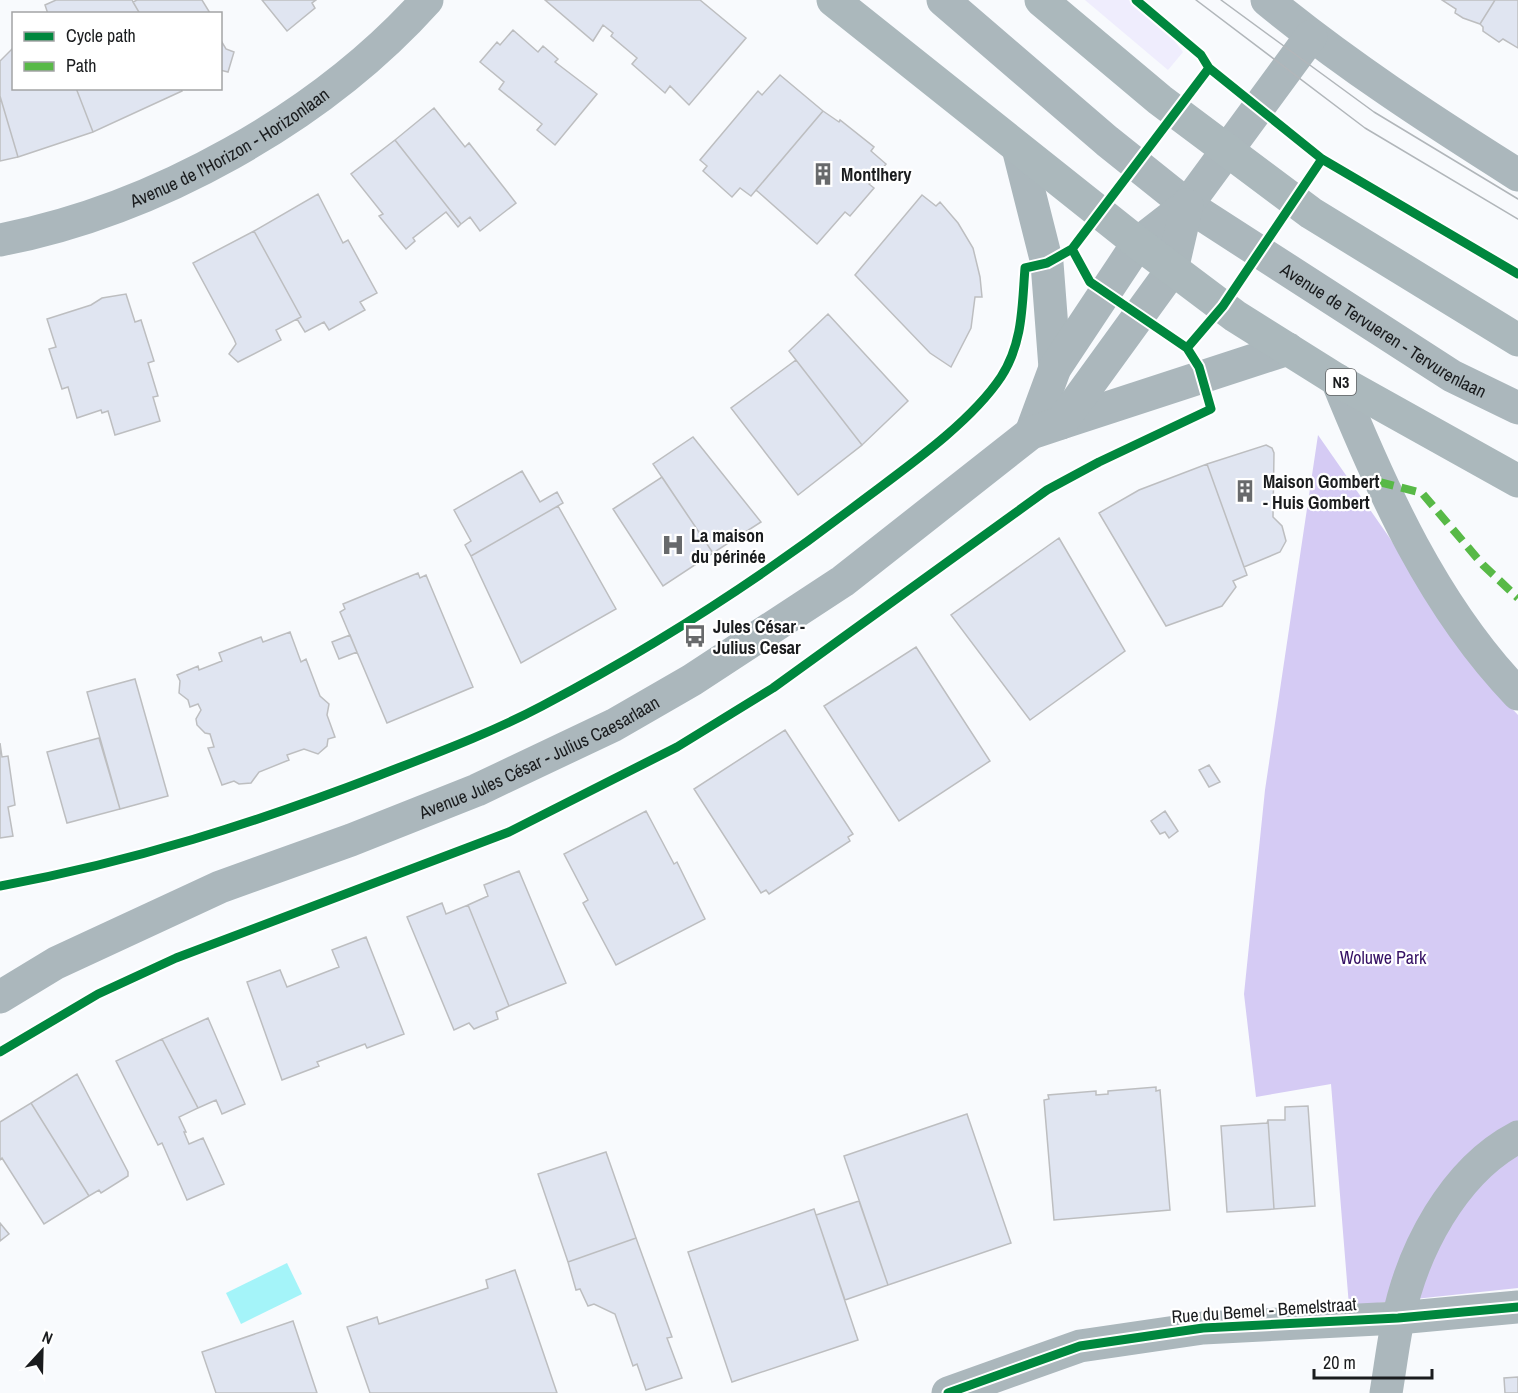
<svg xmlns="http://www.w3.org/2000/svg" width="1518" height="1393" font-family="'Archivo Narrow',sans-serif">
  <rect width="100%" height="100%" fill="#f8fafd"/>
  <path fill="#efedfd" d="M 1085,0 L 1129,0 L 1173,39 L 1183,52 L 1168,70 Z"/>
  <path fill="#d5cbf4" d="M 1318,435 L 1389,537 L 1474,668 L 1518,715 L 1518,1288 L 1349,1306 L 1331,1084 L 1256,1097 L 1244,994 L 1265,790 Z"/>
  <path fill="#a4f4f9" d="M 287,1263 L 302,1294 L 241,1324 L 226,1293 Z"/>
  <path fill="#e0e5f1" stroke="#bdbec0" stroke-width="1.5" d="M 56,0 L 132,0 L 140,14 L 48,14 L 45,5 Z
    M 137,0 L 202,0 L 210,13 L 140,14 L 133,2 Z
    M 262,0 L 316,0 L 312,3 L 315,8 L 287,31 Z
    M 545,0 L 700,0 L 746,38 L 689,105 L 670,86 L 665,93 L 632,64 L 637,58 L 611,36 L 613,33 L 603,25 L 593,41 Z
    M 1442,0 L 1495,0 L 1480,24 L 1463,18 L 1455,13 L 1456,9 Z
    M 1495,0 L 1518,0 L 1518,48 L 1503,39 L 1499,42 L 1483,31 L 1483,27 L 1480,24 Z
    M 513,30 L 538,52 L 543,46 L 558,59 L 555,62 L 597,94 L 555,145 L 537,130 L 542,124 L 499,89 L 504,82 L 480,62 L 497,42 L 500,45 Z
    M 220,39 L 226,49 L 234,52 L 228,72 L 220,70 Z
    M 14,47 L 14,88 L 76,88 L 93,132 L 18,157 L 0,96 L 0,61 Z
    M 780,75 L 823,111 L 751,196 L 740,188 L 732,197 L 703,171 L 707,166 L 700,160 L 758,91 L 762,95 Z
    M 76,88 L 181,88 L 182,91 L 93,132 Z
    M 0,96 L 18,157 L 0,161 Z
    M 434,108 L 465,147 L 469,143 L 516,203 L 480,231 L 470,217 L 461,224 L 395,140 Z
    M 823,111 L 839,122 L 840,120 L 874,147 L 871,151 L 886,164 L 869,184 L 874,188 L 850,216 L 845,212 L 817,244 L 756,190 Z
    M 395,140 L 461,224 L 458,227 L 446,212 L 413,238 L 415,241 L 406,249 L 379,216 L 383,214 L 351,174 Z
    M 318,194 L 343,243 L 348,240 L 377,293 L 360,302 L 365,310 L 329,330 L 324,322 L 305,332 L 297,319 L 301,317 L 254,231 Z
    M 922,195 L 936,206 L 940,202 L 958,223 L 973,248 L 980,277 L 982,297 L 975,297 L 971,328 L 951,367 L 930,353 L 855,275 Z
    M 254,231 L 301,317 L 276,330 L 281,340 L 238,362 L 229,354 L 236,344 L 234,339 L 193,263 Z
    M 126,294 L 135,322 L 141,320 L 154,361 L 148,363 L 158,396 L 153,397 L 160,421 L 115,435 L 108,411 L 102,413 L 101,410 L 77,418 L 68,387 L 62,389 L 49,349 L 56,347 L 47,319 L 91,305 L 102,298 Z
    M 828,314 L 908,401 L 862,445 L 789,351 Z
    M 796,360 L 862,445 L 798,495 L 731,408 Z
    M 693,437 L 761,522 L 713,553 L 653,464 Z
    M 1266,445 L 1272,448 L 1274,453 L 1273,517 L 1282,526 L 1286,541 L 1280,552 L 1244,567 L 1207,464 Z
    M 1207,464 L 1247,575 L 1233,581 L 1236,587 L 1222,606 L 1166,626 L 1099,513 L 1139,490 Z
    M 522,471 L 540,502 L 557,492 L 563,503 L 471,556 L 465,545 L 471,541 L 454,510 Z
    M 662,477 L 713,553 L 663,586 L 613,509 Z
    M 558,506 L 616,609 L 521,663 L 471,556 Z
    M 1059,538 L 1125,651 L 1030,720 L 951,615 Z
    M 418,573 L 420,578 L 426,575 L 473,687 L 387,723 L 340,612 L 345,609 L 343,604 Z
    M 290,632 L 301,662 L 306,659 L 320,696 L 329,704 L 327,715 L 335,737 L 328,739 L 327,746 L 318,754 L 304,749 L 287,755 L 289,760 L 259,772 L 251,783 L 239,784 L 234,781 L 222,785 L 208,748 L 214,747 L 210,734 L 205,733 L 197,725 L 196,719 L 201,710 L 198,704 L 190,707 L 188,700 L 179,693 L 180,681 L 177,675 L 198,666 L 199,670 L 222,661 L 219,653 L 261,637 L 263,642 Z
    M 350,635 L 357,652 L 339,659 L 332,642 Z
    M 916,647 L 990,761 L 899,821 L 824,706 Z
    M 135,679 L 168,796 L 120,809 L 87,692 Z
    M 785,730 L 853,834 L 848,837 L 850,841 L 769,894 L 766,890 L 761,893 L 694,789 Z
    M 99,738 L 120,809 L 67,823 L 47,752 Z
    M 0,743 L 2,757 L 8,756 L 15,805 L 8,807 L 13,836 L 0,838 Z
    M 1209,765 L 1220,782 L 1209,787 L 1199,770 Z
    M 646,811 L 674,864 L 677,862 L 705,919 L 616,965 L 583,903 L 588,900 L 564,854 Z
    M 1165,811 L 1178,831 L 1169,838 L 1165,832 L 1160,834 L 1151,821 Z
    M 519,871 L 566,983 L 509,1006 L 468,905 L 488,896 L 484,885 Z
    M 442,903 L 446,914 L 468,905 L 509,1006 L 496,1012 L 498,1019 L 474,1029 L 469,1023 L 454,1030 L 407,917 Z
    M 366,937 L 404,1034 L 367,1048 L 365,1044 L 317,1062 L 319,1066 L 282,1080 L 247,982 L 280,970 L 287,987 L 339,967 L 332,950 Z
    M 208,1018 L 245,1104 L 222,1114 L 216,1100 L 198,1108 L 162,1039 Z
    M 162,1039 L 198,1108 L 179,1117 L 186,1132 L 184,1132 L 189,1144 L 203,1138 L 224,1184 L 187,1200 L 162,1143 L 158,1145 L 116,1061 Z
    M 77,1074 L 128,1172 L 128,1176 L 101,1193 L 99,1190 L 89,1196 L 31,1103 Z
    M 1156,1087 L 1156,1091 L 1160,1090 L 1170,1210 L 1054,1220 L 1044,1100 L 1049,1099 L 1048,1095 L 1096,1091 L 1096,1095 L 1108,1094 L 1108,1091 Z
    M 31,1103 L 89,1196 L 44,1224 L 2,1158 L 0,1160 L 0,1122 Z
    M 1308,1106 L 1315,1206 L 1274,1209 L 1268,1120 L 1285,1120 L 1285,1107 Z
    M 967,1114 L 1011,1243 L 888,1285 L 844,1156 Z
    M 1268,1120 L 1274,1209 L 1227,1212 L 1221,1126 L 1267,1123 Z
    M 606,1152 L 636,1238 L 568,1262 L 538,1174 Z
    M 859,1201 L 888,1285 L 845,1300 L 816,1215 Z
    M 814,1209 L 858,1340 L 732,1382 L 688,1252 Z
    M 0,1223 L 9,1234 L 0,1241 Z
    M 636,1238 L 672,1337 L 667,1338 L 682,1378 L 646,1390 L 637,1364 L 633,1366 L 615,1314 L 594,1304 L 588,1306 L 580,1289 L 576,1290 L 568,1262 Z
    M 515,1270 L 557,1393 L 370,1393 L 347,1327 L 377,1317 L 379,1324 L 488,1288 L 486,1280 Z
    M 293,1321 L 317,1393 L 216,1393 L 202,1352 Z
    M 1518,1377 L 1518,1393 L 1505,1393 L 1504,1378 Z"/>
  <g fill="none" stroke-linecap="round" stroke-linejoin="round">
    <g stroke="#abb7bc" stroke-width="33">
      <path id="s1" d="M 943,0 L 1107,141 L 1187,205 L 1452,376 L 1518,408"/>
      <path d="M 1267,0 C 1346,65 1431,120 1518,175"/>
      <path id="s2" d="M 0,240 C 155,210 321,118 427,0"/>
      <path d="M 1138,243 L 1187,205 L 1311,36"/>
      <path d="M 1172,270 L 1187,205"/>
      <path d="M 1337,380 C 1382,491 1434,607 1518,694"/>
      <path d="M 948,1393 L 1080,1346 L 1203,1328 L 1398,1318 L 1518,1307"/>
      <path d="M 1386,1393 C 1390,1369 1393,1344 1398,1320 C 1412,1251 1453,1171 1518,1137"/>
    </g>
    <g stroke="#abb7bc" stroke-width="33">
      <path d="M 1018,148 L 1047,263 L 1055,368"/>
      <path d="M 1061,423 L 1288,349"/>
      <path d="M 1031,433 L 1055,368 L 1138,243"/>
      <path id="s3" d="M 0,997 L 56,963 L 220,887 L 351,840 L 477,790 L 614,725 L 692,680 L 843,581 L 1031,433 L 1061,423 L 1172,270"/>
    </g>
    <path stroke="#abb8bc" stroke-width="33" d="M 833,0 L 1138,243 L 1235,316 L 1337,380 L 1518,481
      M 1041,0 L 1160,100 L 1311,213 L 1518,340"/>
    <path stroke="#b1b6ba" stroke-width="1.5" d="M 1196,0 L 1365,128 L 1518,219
      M 1221,0 L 1374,112 L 1518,199"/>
    <path stroke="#58b947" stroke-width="8" stroke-dasharray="15 8" stroke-linecap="butt" d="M 1379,482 L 1422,493 L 1483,565 L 1518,598"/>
    <g stroke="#fff" stroke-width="13">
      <path id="cycleway" d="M 1136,0 L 1201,55 L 1209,68 L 1322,159 L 1518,274
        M 1187,348 L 1223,306 L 1322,159
        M 0,886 C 132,862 255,823 380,775 C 434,754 491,733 542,706 C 652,648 757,581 855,506 C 901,471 969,425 1001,377 C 1023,343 1022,306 1025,268 L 1047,263 L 1072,249 L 1209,68
        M 0,1052 L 98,994 L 176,958 L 509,832 L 677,747 L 773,688 L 1047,490 L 1099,462 L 1211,409 L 1199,367 L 1187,348 L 1090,282 L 1072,249
        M 948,1393 L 1080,1346 L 1203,1328 L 1398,1318 L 1518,1307"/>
    </g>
    <use href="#cycleway" stroke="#00873e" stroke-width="9"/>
  </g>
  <defs>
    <g id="building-bare" transform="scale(1.8)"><path d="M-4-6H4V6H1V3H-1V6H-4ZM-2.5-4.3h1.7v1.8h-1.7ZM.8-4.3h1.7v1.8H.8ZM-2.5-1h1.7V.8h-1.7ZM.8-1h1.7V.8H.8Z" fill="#686a6c" stroke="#fff" stroke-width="2.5" paint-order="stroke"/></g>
    <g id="hospital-bare" transform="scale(1.8)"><path d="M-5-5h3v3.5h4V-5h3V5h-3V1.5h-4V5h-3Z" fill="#686a6c" stroke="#fff" stroke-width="2.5" paint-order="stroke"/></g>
    <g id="bus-bare" transform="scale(1.8)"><path d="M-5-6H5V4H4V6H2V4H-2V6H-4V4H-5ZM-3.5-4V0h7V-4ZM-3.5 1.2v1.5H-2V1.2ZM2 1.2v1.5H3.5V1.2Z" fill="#686a6c" stroke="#fff" stroke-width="2.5" paint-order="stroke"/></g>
  </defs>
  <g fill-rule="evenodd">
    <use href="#building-bare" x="823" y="174"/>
    <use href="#building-bare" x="1245" y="491"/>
    <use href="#hospital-bare" x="673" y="545"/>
    <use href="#bus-bare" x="695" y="636"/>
  </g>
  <g text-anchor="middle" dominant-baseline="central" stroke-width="4.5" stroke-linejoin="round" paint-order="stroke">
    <rect fill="#fff" stroke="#5f6062" stroke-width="1.5" x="1326" y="369" width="30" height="26" rx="4.5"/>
    <g font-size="16" font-weight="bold" fill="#1a1c1e">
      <text x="1341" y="382">N3</text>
    </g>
    <g font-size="18" fill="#1a1c1e" stroke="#fff">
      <text stroke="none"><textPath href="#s2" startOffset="249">Avenue de l'Horizon - Horizonlaan</textPath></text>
      <text stroke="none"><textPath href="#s1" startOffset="552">Avenue de Tervueren - Tervurenlaan</textPath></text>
      <text stroke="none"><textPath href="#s3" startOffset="591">Avenue Jules César - Julius Caesarlaan</textPath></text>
      <text transform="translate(1264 1310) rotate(-4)">Rue du Bemel - Bemelstraat</text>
    </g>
    <g font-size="18" font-weight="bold" fill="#1a1c1e" stroke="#fff" text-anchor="start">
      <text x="841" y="174">Montlhery</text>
      <text x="1263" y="481">Maison Gombert<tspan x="1263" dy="21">- Huis Gombert</tspan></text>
      <text x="691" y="535">La maison<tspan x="691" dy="21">du périnée</tspan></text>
      <text x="713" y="626">Jules César -<tspan x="713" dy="21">Julius Cesar</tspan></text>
    </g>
    <g font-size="18" fill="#361265" stroke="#fff">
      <text x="1383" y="957">Woluwe Park</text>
    </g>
  </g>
  <rect x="12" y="12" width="210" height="78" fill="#ffffff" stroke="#a3a4a5" stroke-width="1.5"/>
  <rect x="24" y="32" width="30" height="9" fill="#00873e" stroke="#a3a4a5" stroke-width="1.5"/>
  <text x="66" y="42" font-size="18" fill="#1a1c1e">Cycle path</text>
  <rect x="24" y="62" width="30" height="9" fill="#58b947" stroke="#a3a4a5" stroke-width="1.5"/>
  <text x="66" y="72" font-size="18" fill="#1a1c1e">Path</text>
  <g transform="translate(42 1351) rotate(22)" stroke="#ffffff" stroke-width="4.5" paint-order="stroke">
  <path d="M0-4.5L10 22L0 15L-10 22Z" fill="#1a1c1e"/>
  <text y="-9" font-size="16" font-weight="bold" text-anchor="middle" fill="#1a1c1e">N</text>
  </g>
  <path d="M1314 1369v9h118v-9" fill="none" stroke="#1a1c1e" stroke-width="3"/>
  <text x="1323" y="1369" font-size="18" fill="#1a1c1e" stroke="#ffffff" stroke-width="4.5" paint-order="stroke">20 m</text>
</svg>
